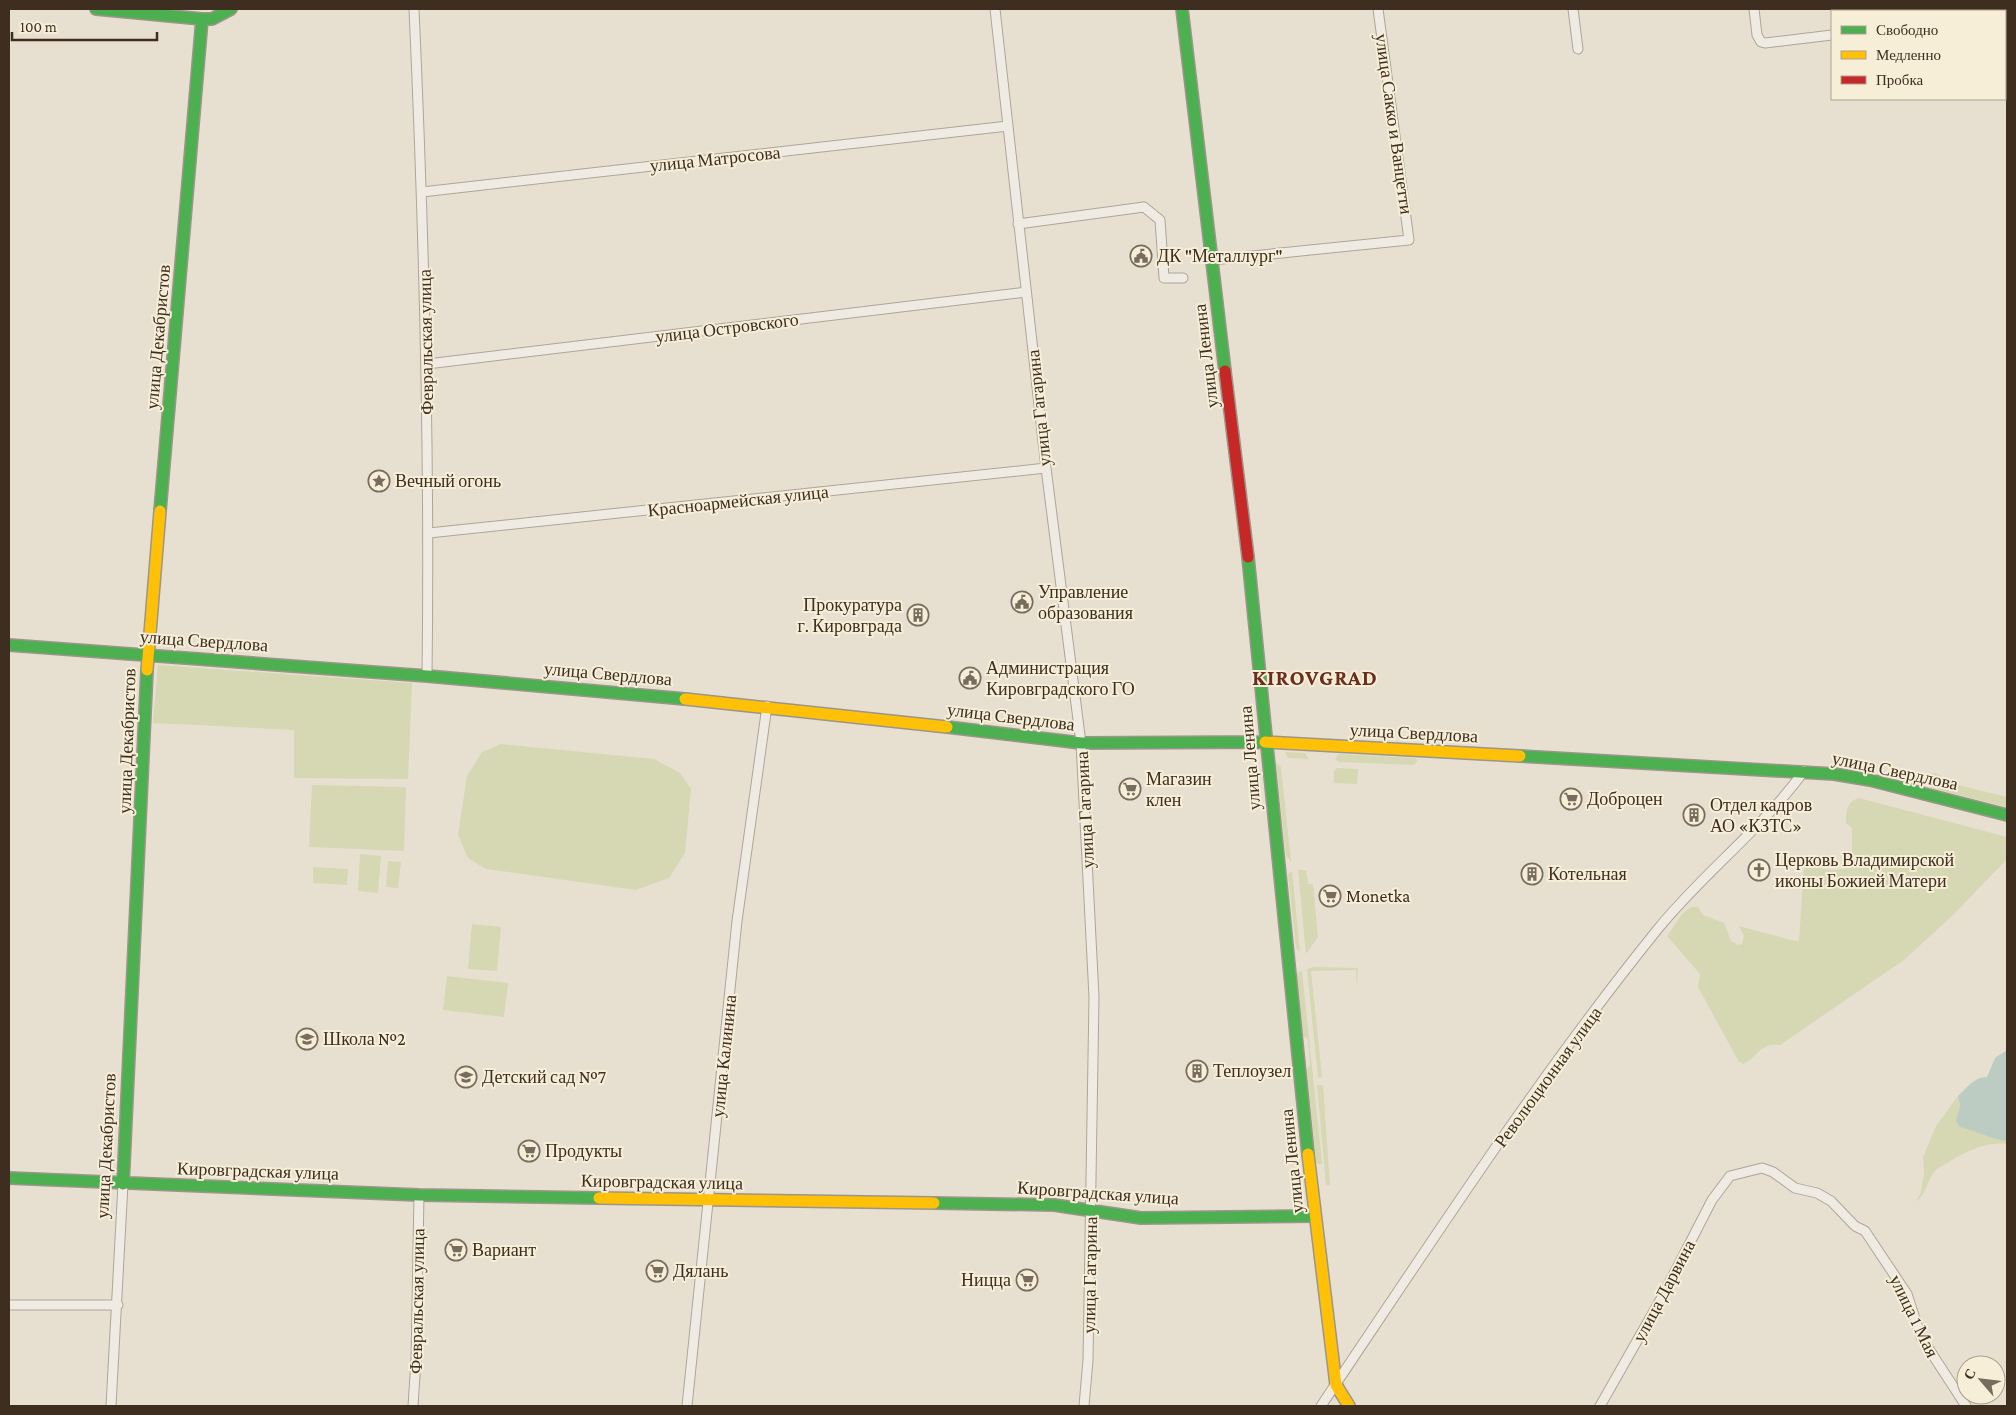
<svg xmlns="http://www.w3.org/2000/svg" width="2016" height="1415" font-family="'Crimson Pro',serif">
  <rect width="100%" height="100%" fill="#e7e0d1"/>
  <path fill="#d6d7b3" d="M 158,665 L 412,683 L 408,779 L 294,778 L 294,730 L 153,723 Z
    M 501,744 L 654,759 L 680,773 L 691,789 L 685,853 L 669,878 L 636,890 L 486,869 L 468,858 L 458,835 L 467,776 L 482,752 Z
    M 1285,752 L 1305,753 L 1309,759 L 1288,758 Z
    M 1338,754 L 1414,758 L 1418,760 L 1414,765 L 1340,762 L 1335,760 Z
    M 1276,763 L 1281,767 L 1291,861 L 1286,856 Z
    M 1337,768 L 1358,769 L 1357,784 L 1334,783 L 1334,771 Z
    M 1936,773 L 1941,776 L 1942,781 L 2007,797 L 2007,807 L 1931,788 L 1927,784 L 1926,779 L 1929,774 Z
    M 312,785 L 406,787 L 404,851 L 309,847 Z
    M 1859,798 L 2007,837 L 2007,859 L 1952,916 L 1904,960 L 1780,1045 C 1758,1043 1759,1057 1743,1064 L 1739,1062 L 1698,987 L 1700,974 L 1667,936 C 1675,926 1684,904 1698,907 L 1703,915 L 1724,923 L 1731,941 L 1738,945 L 1742,944 L 1744,936 L 1739,926 L 1799,942 L 1804,865 L 1806,863 L 1814,862 L 1818,855 L 1819,868 L 1830,870 L 1852,868 L 1852,828 L 1846,823 C 1846,811 1847,801 1859,798 Z
    M 360,854 L 381,856 L 378,893 L 358,891 Z
    M 388,861 L 401,862 L 398,888 L 386,887 Z
    M 313,867 L 348,869 L 347,885 L 313,883 Z
    M 1298,870 L 1306,870 L 1308,884 L 1313,884 L 1318,937 L 1306,954 Z
    M 1292,871 L 1300,953 L 1296,947 L 1288,874 Z
    M 472,924 L 501,927 L 497,971 L 468,969 Z
    M 1314,967 L 1358,968 L 1357,988 L 1356,970 L 1311,971 L 1322,1077 L 1318,1078 L 1307,969 Z
    M 1302,971 L 1322,1163 L 1320,1165 L 1316,1162 L 1307,1069 L 1310,1065 L 1308,1039 L 1303,1036 L 1296,977 L 1298,972 Z
    M 447,976 L 508,983 L 504,1017 L 443,1010 Z
    M 1317,1085 L 1323,1085 L 1330,1185 L 1326,1185 Z
    M 1958,1096 L 1960,1105 L 1957,1116 L 1972,1130 L 2007,1141 L 2007,1144 C 1981,1141 1959,1156 1937,1169 C 1927,1178 1928,1192 1916,1202 L 1921,1192 L 1924,1173 L 1923,1157 L 1936,1126 Z"/>
  <path fill="#bcccc2" d="M 2007,1050 L 2007,1141 C 1990,1139 1977,1131 1960,1127 L 1956,1121 L 1960,1105 L 1958,1096 C 1967,1088 1974,1077 1987,1077 L 1995,1058 Z"/>
  <g fill="none" stroke-linecap="round" stroke-linejoin="round">
    <g stroke="#ada599" stroke-width="11">
      <path id="street" d="M 414,9 C 424,231 430,453 427,676
        M 995,9 L 1046,468 L 1081,743 L 1094,997 L 1088,1360 L 1084,1406
        M 1573,9 L 1578,49
        M 1754,9 L 1757,35 L 1761,42 L 1765,43 L 1832,35
        M 2005,12 L 2007,11
        M 422,192 L 1008,126
        M 1018,224 L 1144,207 L 1160,220 L 1164,278 L 1183,278
        M 1212,260 L 1409,240 L 1378,9
        M 427,364 L 1026,292
        M 429,533 L 1046,468
        M 9,1305 L 118,1305
        M 111,1406 L 123,1184
        M 413,1406 L 416,1360 L 419,1195
        M 687,1406 L 737,921 L 767,706
        M 1321,1406 C 1429,1246 1535,1081 1657,930 C 1702,874 1761,830 1804,771
        M 1600,1406 L 1662,1297 L 1712,1200 L 1730,1176 L 1762,1168 L 1773,1172 L 1795,1188 L 1817,1193 L 1831,1201 L 1855,1226 L 1865,1231 L 1907,1294 L 1921,1337 L 1966,1406"/>
    </g>
    <g stroke="#9c958a" stroke-width="14">
      <path id="fast" d="M 96,9 L 202,19 L 212,19 L 231,9
        M 1182,9 L 1225,371
        M 160,511 L 202,19
        M 1248,557 L 1308,1154
        M 9,645 L 427,676 L 685,699
        M 947,727 L 1081,743 L 1265,742
        M 1520,756 L 1834,774 L 1870,780 L 2007,815
        M 9,1178 L 419,1195 L 599,1198
        M 123,1184 L 147,670
        M 934,1203 L 1054,1205 L 1141,1218 L 1315,1216"/>
    </g>
    <g stroke="#9c958a" stroke-width="14">
      <path id="slow" d="M 147,670 L 160,511
        M 685,699 L 947,727
        M 1265,742 L 1520,756
        M 1308,1154 L 1336,1385 L 1349,1406
        M 599,1198 L 934,1203"/>
    </g>
    <g stroke="#9c958a" stroke-width="14">
      <path id="jam" d="M 1225,371 L 1248,557"/>
    </g>
    <use href="#street" stroke="#efebe3" stroke-width="9"/>
    <use href="#fast" stroke="#4caf50" stroke-width="11"/>
    <use href="#slow" stroke="#ffc107" stroke-width="11"/>
    <use href="#jam" stroke="#c62828" stroke-width="11"/>
  </g>
  <defs>
    <g id="civic-ring" transform="scale(1.125)"><circle r="9.5" fill="#f7eed8" stroke="#786c5e" stroke-width="1.5"/><path d="M-.6-6.5H3V-4.5H.6V-3L4-1V1h2V6H-6V1h2V-1L-.6-3ZM-1.2 2.5V6h2.4V2.5Z" fill="#786c5e"/></g>
    <g id="sight-ring" transform="scale(1.125)"><circle r="9.5" fill="#f7eed8" stroke="#786c5e" stroke-width="1.5"/><path d="M0-6L1.8-2.2L6-1.7L2.9 1.2L3.7 5.4L0 3.3L-3.7 5.4L-2.9 1.2L-6-1.7L-1.8-2.2Z" fill="#786c5e"/></g>
    <g id="building-ring" transform="scale(1.125)"><circle r="9.5" fill="#f7eed8" stroke="#786c5e" stroke-width="1.5"/><path d="M-4-6H4V6H1V3H-1V6H-4ZM-2.5-4.3h1.7v1.8h-1.7ZM.8-4.3h1.7v1.8H.8ZM-2.5-1h1.7V.8h-1.7ZM.8-1h1.7V.8H.8Z" fill="#786c5e"/></g>
    <g id="supermarket-ring" transform="scale(1.125)"><circle r="9.5" fill="#f7eed8" stroke="#786c5e" stroke-width="1.5"/><path d="M-6-5.5h2.5l.6 2H6L4.5 2H-2.5L-4.4-4H-6ZM-1.5 3.2a1.3 1.3 0 1 0 .1 0ZM3 3.2a1.3 1.3 0 1 0 .1 0Z" fill="#786c5e"/></g>
    <g id="church-ring" transform="scale(1.125)"><circle r="9.5" fill="#f7eed8" stroke="#786c5e" stroke-width="1.5"/><path d="M-1.2-6h2.4v3.5h3.3v2.4h-3.3V6h-2.4V-.1h-3.3v-2.4h3.3Z" fill="#786c5e"/></g>
    <g id="school-ring" transform="scale(1.125)"><circle r="9.5" fill="#f7eed8" stroke="#786c5e" stroke-width="1.5"/><path d="M0-5L7-2L0 1L-7-2ZM-4 1L0 2.5L4 1V4Q0 6-4 4Z" fill="#786c5e"/></g>
  </defs>
  <g fill-rule="evenodd">
    <use href="#civic-ring" x="1141" y="256"/>
    <use href="#sight-ring" x="379" y="481"/>
    <use href="#civic-ring" x="1022" y="602"/>
    <use href="#building-ring" x="918" y="615"/>
    <use href="#civic-ring" x="970" y="678"/>
    <use href="#supermarket-ring" x="1130" y="789"/>
    <use href="#supermarket-ring" x="1571" y="799"/>
    <use href="#building-ring" x="1694" y="815"/>
    <use href="#church-ring" x="1759" y="870"/>
    <use href="#building-ring" x="1532" y="874"/>
    <use href="#supermarket-ring" x="1330" y="896"/>
    <use href="#school-ring" x="307" y="1039"/>
    <use href="#building-ring" x="1197" y="1071"/>
    <use href="#school-ring" x="466" y="1077"/>
    <use href="#supermarket-ring" x="529" y="1151"/>
    <use href="#supermarket-ring" x="456" y="1250"/>
    <use href="#supermarket-ring" x="657" y="1271"/>
    <use href="#supermarket-ring" x="1027" y="1280"/>
  </g>
  <g text-anchor="middle" dominant-baseline="central" stroke-width="4" stroke-linejoin="round" paint-order="stroke">
    <g font-size="18" fill="#3d2e20" stroke="#f7eed8">
      <text transform="translate(1394 124) rotate(82)">улица Сакко и Ванцетти</text>
      <text transform="translate(715 159) rotate(-6)">улица Матросова</text>
      <text transform="translate(727 328) rotate(-7)">улица Островского</text>
      <text transform="translate(158 337) rotate(-85)">улица Декабристов</text>
      <text transform="translate(426 342) rotate(-91)">Февральская улица</text>
      <text transform="translate(1206 356) rotate(-97)">улица Ленина</text>
      <text transform="translate(1039 408) rotate(-96)">улица Гагарина</text>
      <text transform="translate(738 501) rotate(-6)">Красноармейская улица</text>
      <text transform="translate(204 641) rotate(4)">улица Свердлова</text>
      <text transform="translate(608 674) rotate(5)">улица Свердлова</text>
      <text transform="translate(1011 717) rotate(7)">улица Свердлова</text>
      <text transform="translate(1414 733) rotate(3)">улица Свердлова</text>
      <text transform="translate(127 741) rotate(-88)">улица Декабристов</text>
      <text transform="translate(1250 758) rotate(-95)">улица Ленина</text>
      <text transform="translate(1895 771) rotate(12)">улица Свердлова</text>
      <text transform="translate(1085 810) rotate(-93)">улица Гагарина</text>
      <text transform="translate(724 1056) rotate(-84)">улица Калинина</text>
      <text transform="translate(1548 1077) rotate(-54)">Революционная улица</text>
      <text transform="translate(106 1146) rotate(-87)">улица Декабристов</text>
      <text transform="translate(1292 1161) rotate(-96)">улица Ленина</text>
      <text transform="translate(258 1171) rotate(2)">Кировградская улица</text>
      <text transform="translate(662 1182) rotate(1)">Кировградская улица</text>
      <text transform="translate(1098 1193) rotate(4)">Кировградская улица</text>
      <text transform="translate(1090 1275) rotate(-89)">улица Гагарина</text>
      <text transform="translate(1664 1291) rotate(-62)">улица Дарвина</text>
      <text transform="translate(417 1301) rotate(-89)">Февральская улица</text>
      <text transform="translate(1914 1316) rotate(64)">улица 1 Мая</text>
    </g>
    <g font-size="18" fill="#3d2e20" stroke="#f7eed8" text-anchor="start">
      <text x="1157" y="256">ДК "Металлург"</text>
      <text x="395" y="481">Вечный огонь</text>
      <text x="1038" y="592">Управление<tspan x="1038" dy="21">образования</tspan></text>
      <text x="902" y="605" text-anchor="end">Прокуратура<tspan x="902" dy="21">г. Кировграда</tspan></text>
      <text x="986" y="668">Администрация<tspan x="986" dy="21">Кировградского ГО</tspan></text>
      <text x="1146" y="779">Магазин<tspan x="1146" dy="21">клен</tspan></text>
      <text x="1587" y="799">Доброцен</text>
      <text x="1710" y="805">Отдел кадров<tspan x="1710" dy="21">АО «КЗТС»</tspan></text>
      <text x="1775" y="860">Церковь Владимирской<tspan x="1775" dy="21">иконы Божией Матери</tspan></text>
      <text x="1548" y="874">Котельная</text>
      <text x="1346" y="896">Monetka</text>
      <text x="323" y="1039">Школа №2</text>
      <text x="1213" y="1071">Теплоузел</text>
      <text x="482" y="1077">Детский сад №7</text>
      <text x="545" y="1151">Продукты</text>
      <text x="472" y="1250">Вариант</text>
      <text x="673" y="1271">Дялань</text>
      <text x="1011" y="1280" text-anchor="end">Ницца</text>
    </g>
    <g font-size="22" font-weight="bold" letter-spacing="1" fill="#6b2e1e" stroke="#f7eed8">
      <text x="1315" y="677">KIROVGRAD</text>
    </g>
  </g>
  <rect width="2016" height="1415" fill="none" stroke="#3d2e20" stroke-width="20"/>
  <rect x="1831" y="10" width="175" height="90" fill="#f7eed8" stroke="#ada18e"/>
  <rect x="1841" y="26" width="25" height="8" fill="#4caf50" stroke="#ada18e"/>
  <text x="1876" y="35" font-size="15" fill="#3d2e20">Свободно</text>
  <rect x="1841" y="51" width="25" height="8" fill="#ffc107" stroke="#ada18e"/>
  <text x="1876" y="60" font-size="15" fill="#3d2e20">Медленно</text>
  <rect x="1841" y="76" width="25" height="8" fill="#c62828" stroke="#ada18e"/>
  <text x="1876" y="85" font-size="15" fill="#3d2e20">Пробка</text>
  <g transform="translate(1981 1380) rotate(298)"><circle r="24" fill="#f7eed8" stroke="#ada18e"/>
  <path d="M0-4L9 19L0 12L-9 19Z" fill="#786c5e"/>
  <text y="-8" font-size="14" font-weight="bold" text-anchor="middle" fill="#3d2e20">С</text>
  </g>
  <path d="M12 32v8h145v-8" fill="none" stroke="#3d2e20" stroke-width="2.5"/>
  <text x="20" y="32" font-size="15" fill="#3d2e20" stroke="#f7eed8" stroke-width="4" paint-order="stroke">100 m</text>
</svg>
